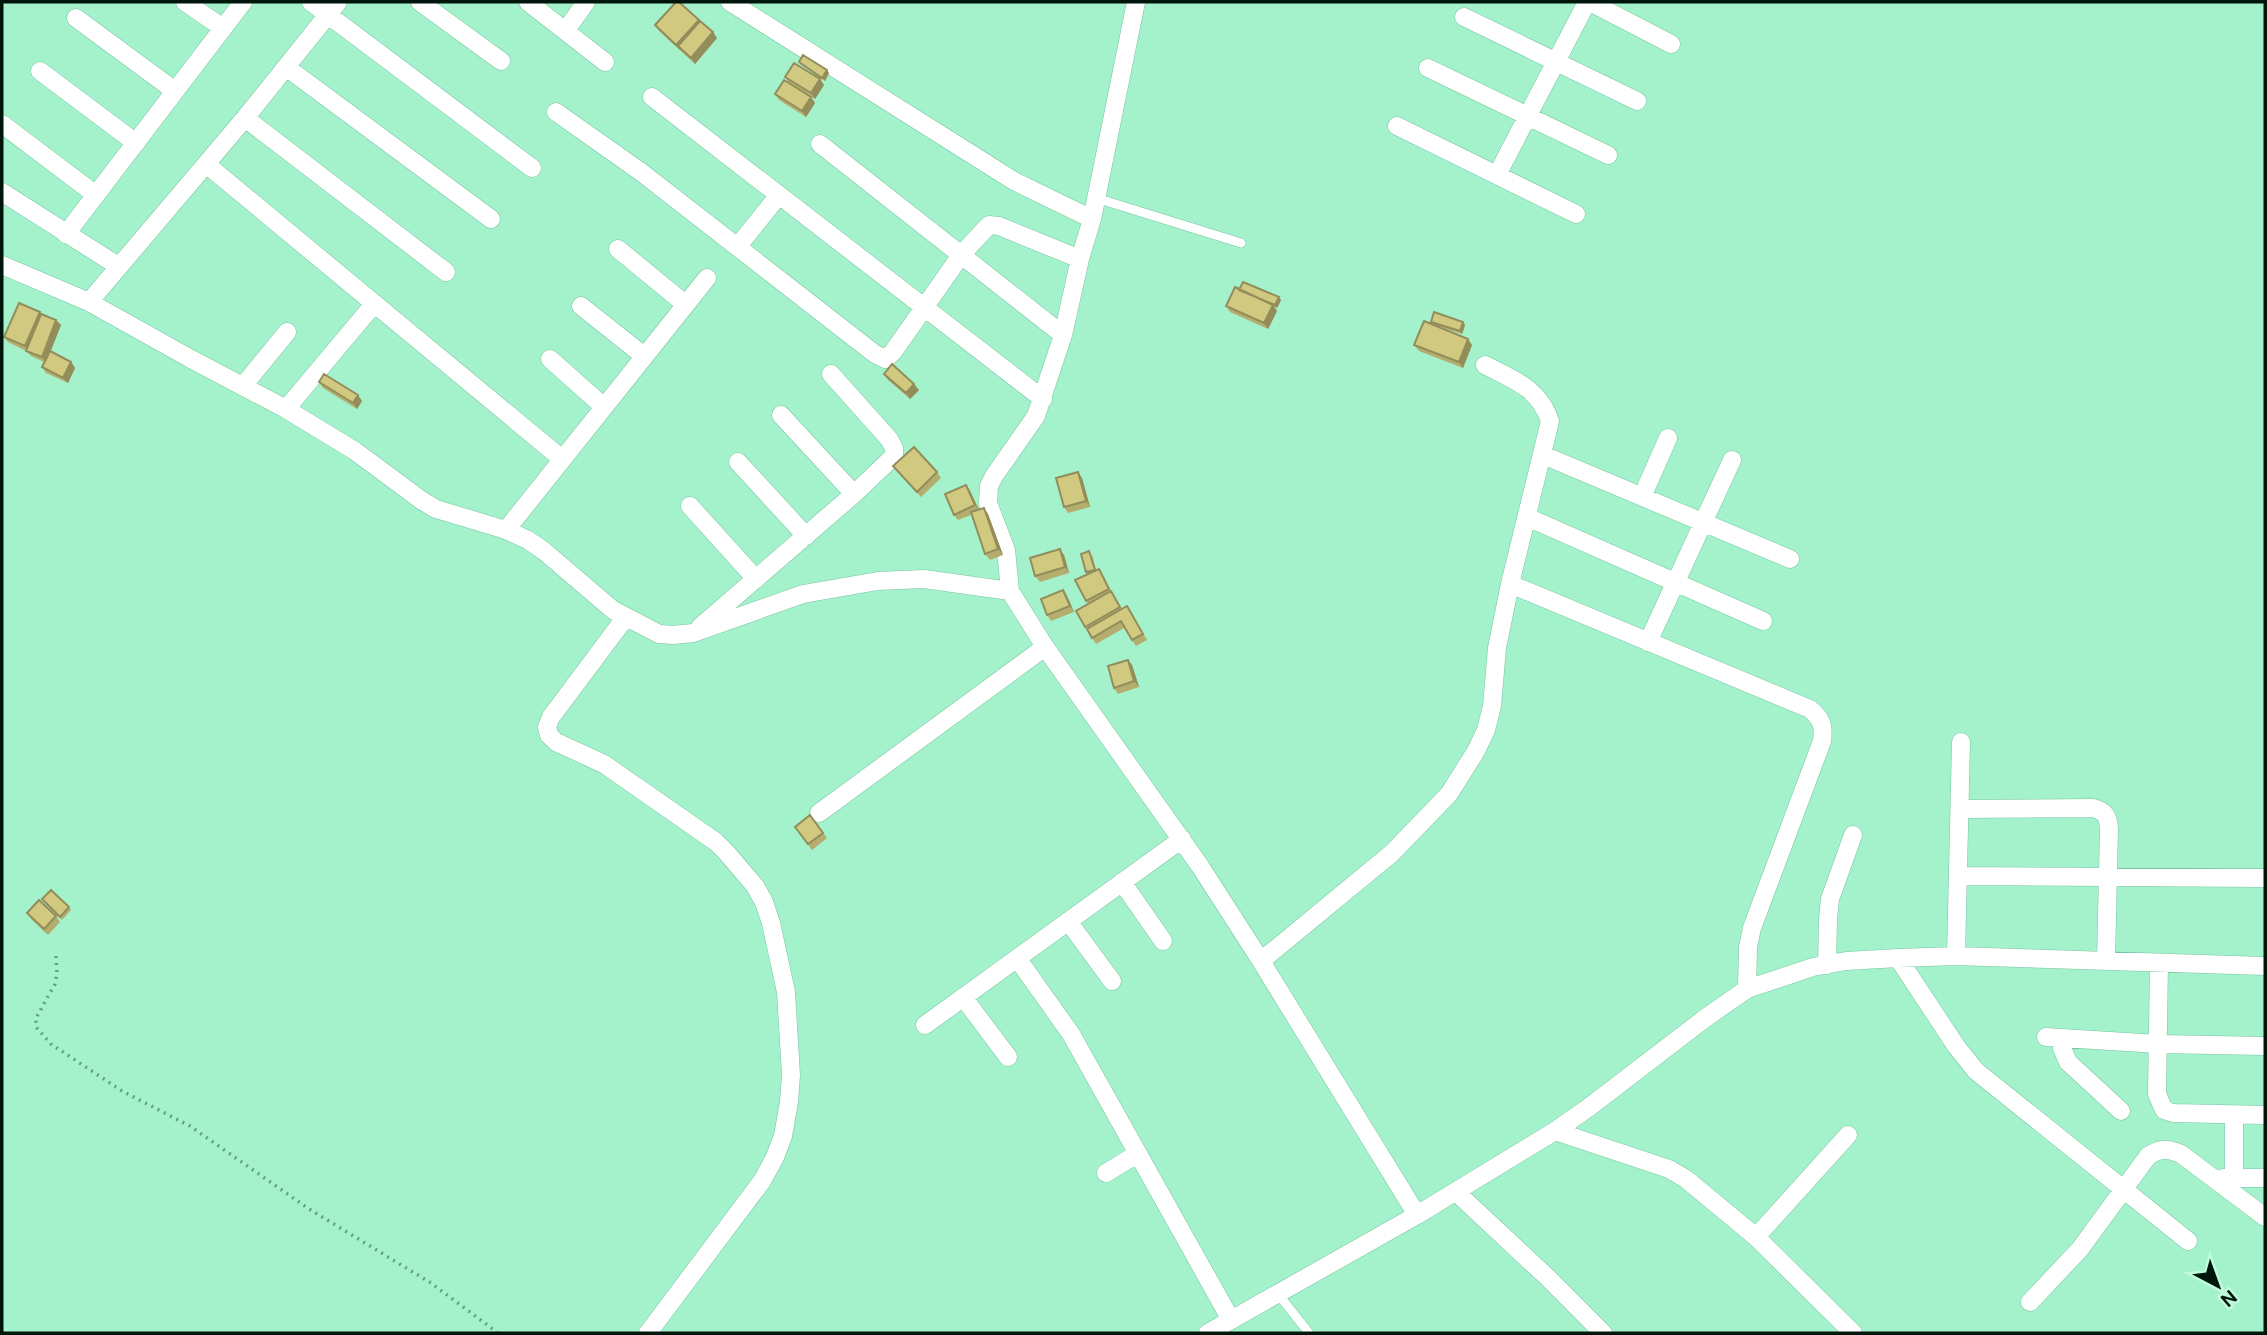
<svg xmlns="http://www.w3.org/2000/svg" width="2267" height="1335" font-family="'DM Sans',sans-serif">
  <rect width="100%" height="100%" fill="#a4f2cc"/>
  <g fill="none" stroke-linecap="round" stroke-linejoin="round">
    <g stroke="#78c5a1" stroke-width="10">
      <path id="service" d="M 1096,198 L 1241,243
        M 1278,1294 L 1309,1333"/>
    </g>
    <g stroke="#78c5a1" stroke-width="19">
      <path id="minor" d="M 185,2 L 223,28
        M 311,2 L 532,168
        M 420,2 L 501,61
        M 528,2 L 605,62
        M 730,2 L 1014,181 L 1092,219
        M 1136,2 L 1092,219 L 1080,259 L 1063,335 L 1036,416 L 994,476 L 989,486 L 988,503 L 1006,550 L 1010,591 L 1045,647 L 1200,866 L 1261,961 L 1417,1215
        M 1590,2 L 1671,44
        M 1464,17 L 1637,101
        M 76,18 L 175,91
        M 566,30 L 586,2
        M 286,67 L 491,219
        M 1428,68 L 1608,155
        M 40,71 L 136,143
        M 652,97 L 1043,399
        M 556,112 L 641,172 L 875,354 L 885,359 L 893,352 L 961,255 L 989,225 L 999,226 L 1080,259
        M 245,118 L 446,272
        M 2,124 L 96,195
        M 1397,126 L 1576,214
        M 820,144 L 1063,335
        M 206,164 L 562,459
        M 1497,175 L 1587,2
        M 2,192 L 118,266
        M 66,234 L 243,2
        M 738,246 L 779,195
        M 618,249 L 685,304
        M 2,265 L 89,302 L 191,359 L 286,409 L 355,451 L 421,500 L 436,509 L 506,530 L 528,540 L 544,551 L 613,610 L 659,634 L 673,635 L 693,633 L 803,594 L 878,581 L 924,579 L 1010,591
        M 89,302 L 245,118 L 338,2
        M 581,306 L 644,356
        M 550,359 L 604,407
        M 243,386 L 287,332
        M 286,409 L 374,304
        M 781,415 L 854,494
        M 1543,455 L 1790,559
        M 738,462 L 806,536
        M 1642,497 L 1668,438
        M 690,506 L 756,579
        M 1527,517 L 1763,621
        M 506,530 L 707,278
        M 1510,584 L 1810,709 C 1822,719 1824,726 1822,741 L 1752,928 L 1748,947 L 1747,989
        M 625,618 L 551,717 L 547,727 L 549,735 L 556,742 L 604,764 L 716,842 L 726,852 L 755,886 L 764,902 L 771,923 L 786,992 L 791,1075 L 789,1102 L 783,1136 L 775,1157 L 762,1181 L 648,1333
        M 700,627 L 854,494 L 894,456 L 894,448 L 889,439 L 831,374
        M 1648,642 L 1732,460
        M 1960,809 L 2093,808 C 2105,811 2108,816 2109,828 L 2106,961
        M 819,813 L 1045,647
        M 1958,876 L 2265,878
        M 1122,882 L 1163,941
        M 1068,921 L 1112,981
        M 1956,956 L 1961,742
        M 1017,958 L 1071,1034 L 1231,1320
        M 1898,958 L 1956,1046 L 1976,1071 L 2188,1241
        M 1261,961 L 1392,853 L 1449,794 L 1476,751 L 1486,730 L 1492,706 L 1497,648 L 1510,584 L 1550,421 C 1539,388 1514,380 1485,365
        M 2159,963 L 2157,1094 L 2164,1110 L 2173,1113 L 2265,1115
        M 1827,965 L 1828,919 L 1830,899 L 1853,835
        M 963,997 L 1008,1057
        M 925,1025 L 1182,839
        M 2046,1037 L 2158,1044 L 2265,1046
        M 2065,1039 L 2062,1048 L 2068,1062 L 2121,1111
        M 2234,1115 L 2234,1178
        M 1555,1131 L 1669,1169 L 1686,1179 L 1756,1237 L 1853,1333
        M 1106,1173 L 1137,1154
        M 2223,1178 L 2265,1178
        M 1456,1192 L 1546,1276 L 1603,1333
        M 1756,1237 L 1848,1135
        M 2030,1302 L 2080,1249 L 2148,1156 C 2161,1148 2167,1148 2181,1154 L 2265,1217
        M 1208,1333 L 1417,1215 L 1555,1131 L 1588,1108 L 1704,1019 L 1747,989 L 1813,967 L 1846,961 L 1898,958 L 1956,956 L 2265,966"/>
    </g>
    <path stroke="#659e82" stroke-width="3.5" stroke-dasharray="2 5" stroke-linecap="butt" d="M 56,956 L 57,974 L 55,984 L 36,1018 L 36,1027 L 51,1044 L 122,1091 L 190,1126 L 309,1209 L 431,1283 L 498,1333"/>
    <use href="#service" stroke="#fff" stroke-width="9"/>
    <use href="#minor" stroke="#fff" stroke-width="18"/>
  </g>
  <path fill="#b4ad6e" d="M 655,25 L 717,38 L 695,64 L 659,31 Z
    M 799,62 L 829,73 L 825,81 L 801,65 Z
    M 785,77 L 820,79 L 824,85 L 815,99 L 789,83 Z
    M 775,94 L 811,97 L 815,103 L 806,117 L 779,100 Z
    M 1239,290 L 1281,300 L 1277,308 L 1274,307 L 1277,311 L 1268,329 L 1230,312 L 1226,306 Z
    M 40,312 L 41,314 L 56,320 L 61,325 L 50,352 L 71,362 L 75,368 L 68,383 L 46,373 L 42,367 L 44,362 L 31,356 L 26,351 L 8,342 L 4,337 Z
    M 1431,322 L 1465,325 L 1462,334 L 1433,325 Z
    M 1414,345 L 1472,345 L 1463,368 L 1419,351 Z
    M 884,374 L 919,390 L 910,399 L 888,380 Z
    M 319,382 L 362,401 L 357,409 L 323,388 Z
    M 893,466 L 937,472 L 941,478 L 921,497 Z
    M 1082,478 L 1090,507 L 1068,513 L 1064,507 Z
    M 970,491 L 979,509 L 988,514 L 1003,555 L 990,560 L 985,554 L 971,515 L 958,520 L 954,515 Z
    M 1092,554 L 1096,570 L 1099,569 L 1103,575 L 1111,591 L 1122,609 L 1131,612 L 1147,640 L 1136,646 L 1124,628 L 1096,644 L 1085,627 L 1088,604 L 1086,601 L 1088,574 L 1086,572 Z
    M 1064,555 L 1069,573 L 1040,582 L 1035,576 Z
    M 1063,590 L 1067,596 L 1074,612 L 1051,621 L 1047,615 Z
    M 1128,660 L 1132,665 L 1139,687 L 1118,694 L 1114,688 Z
    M 810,815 L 827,838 L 812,850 L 795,827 Z
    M 42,899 L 69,907 L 71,910 L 62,920 Z
    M 27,913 L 56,916 L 60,922 L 48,935 L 31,919 Z"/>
  <path fill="#928d5a" d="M 699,20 L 703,26 L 678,46 L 680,51 L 676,45 Z
    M 713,32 L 717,38 L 695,64 L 691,58 Z
    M 827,70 L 829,73 L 825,81 L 822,78 Z
    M 820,79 L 824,85 L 815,99 L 811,93 Z
    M 811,97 L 815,103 L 806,117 L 802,111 Z
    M 1279,297 L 1281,300 L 1277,308 L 1275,305 Z
    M 1273,305 L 1277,311 L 1268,329 L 1264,323 Z
    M 40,312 L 44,318 L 29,352 L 25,346 Z
    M 56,320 L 61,325 L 46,363 L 42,357 Z
    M 1463,322 L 1465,325 L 1462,334 L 1460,331 Z
    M 1468,339 L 1472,345 L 1463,368 L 1459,362 Z
    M 71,362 L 75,368 L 68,383 L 63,378 Z
    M 914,384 L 919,390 L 910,399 L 906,393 Z
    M 358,395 L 362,401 L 357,409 L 353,403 Z
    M 1078,472 L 1082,478 L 1090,507 L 1086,501 Z
    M 966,485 L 970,491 L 979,511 L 975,505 Z
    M 984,508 L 988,514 L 1003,555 L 998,549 Z
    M 1060,549 L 1064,555 L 1069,573 L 1065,567 Z
    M 1063,590 L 1067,596 L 1074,612 L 1070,606 Z
    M 1128,660 L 1132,665 L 1139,687 L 1134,681 Z"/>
  <path fill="#d1c980" stroke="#928d5a" stroke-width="2" d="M 676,2 L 679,2 L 699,20 L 676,45 L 655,25 Z
    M 700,21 L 713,32 L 691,58 L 678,46 Z
    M 803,55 L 827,70 L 822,78 L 799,62 Z
    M 794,63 L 820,79 L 811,93 L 785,77 Z
    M 784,80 L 811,97 L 802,111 L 775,94 Z
    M 1243,282 L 1279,297 L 1275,305 L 1239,290 Z
    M 1235,287 L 1273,305 L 1264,323 L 1226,306 Z
    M 19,303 L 40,312 L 25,346 L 4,337 Z
    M 1434,312 L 1463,322 L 1460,331 L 1431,322 Z
    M 41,314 L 56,320 L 42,357 L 26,351 Z
    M 1424,321 L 1468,339 L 1459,362 L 1414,345 Z
    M 50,351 L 71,362 L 63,378 L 42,367 Z
    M 892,364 L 914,384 L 906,393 L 884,374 Z
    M 324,374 L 358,395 L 353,403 L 319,382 Z
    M 914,447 L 937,472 L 917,492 L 893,466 Z
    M 1078,472 L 1086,501 L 1064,507 L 1056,478 Z
    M 966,485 L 975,505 L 954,515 L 945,494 Z
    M 984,508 L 998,549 L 985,554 L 971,512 Z
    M 1060,549 L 1065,567 L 1035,576 L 1030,558 Z
    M 1089,551 L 1095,570 L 1086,572 L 1081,554 Z
    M 1099,569 L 1109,589 L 1086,601 L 1075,580 Z
    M 1063,590 L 1070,606 L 1047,615 L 1041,599 Z
    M 1111,591 L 1120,607 L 1085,627 L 1076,611 Z
    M 1127,606 L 1143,634 L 1132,640 L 1121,621 L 1092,638 L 1087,629 Z
    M 1128,660 L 1134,681 L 1114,688 L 1108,666 Z
    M 810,815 L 823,833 L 808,844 L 795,827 Z
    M 51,890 L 69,907 L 60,917 L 42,899 Z
    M 39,900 L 56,916 L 44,929 L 27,913 Z"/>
  <rect width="2267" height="1335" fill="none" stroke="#00150b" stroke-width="7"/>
  <g transform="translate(2218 1286) rotate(139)" stroke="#befcdc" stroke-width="5" paint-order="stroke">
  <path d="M0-5L12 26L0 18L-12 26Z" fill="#00150b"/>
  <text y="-10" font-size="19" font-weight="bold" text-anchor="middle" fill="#00150b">N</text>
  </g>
</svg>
